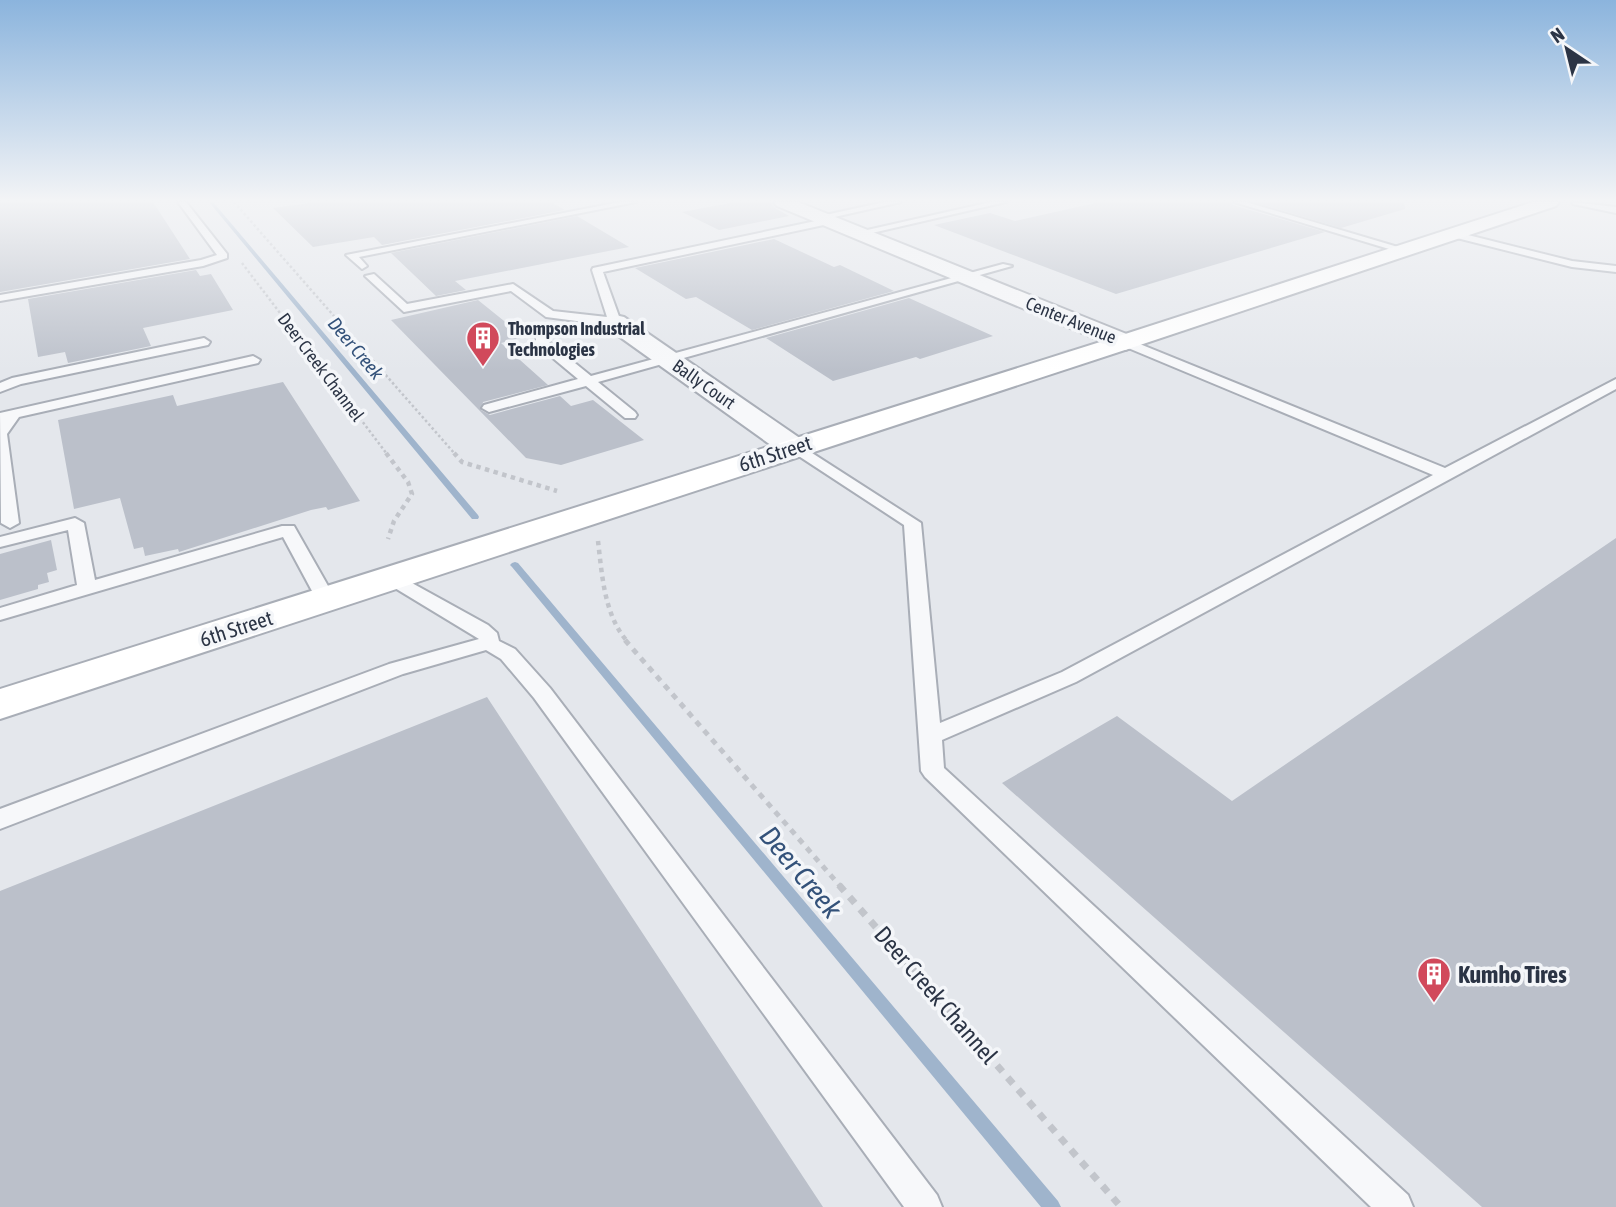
<svg xmlns="http://www.w3.org/2000/svg" width="1616" height="1207" font-family="'Asap Condensed',sans-serif">
  <rect width="100%" height="100%" fill="#e4e7ec"/>
  <g fill="none" stroke-linecap="round" stroke-linejoin="round">
    <path fill="#9fb4cc" fill-rule="evenodd" d="M 209,202 L 213,202 L 478,515 L 479,517 L 478,519 L 472,519 Z
      M 515,562 L 518,563 L 1058,1201 L 1061,1207 L 1041,1207 L 512,567 L 510,565 L 512,563 Z"/>
  </g>
  <path fill="#bbc0ca" d="M 0,202 L 153,202 L 190,259 L 0,292 Z
    M 317,202 L 551,202 L 565,210 L 382,245 L 374,237 L 313,247 L 273,208 Z
    M 736,202 L 771,202 L 775,208 L 789,216 L 719,230 L 682,212 Z
    M 1100,202 L 1231,202 L 1233,205 L 1325,232 L 1116,294 L 934,225 L 990,213 L 1015,221 Z
    M 1254,202 L 1404,202 L 1405,209 L 1341,228 Z
    M 577,216 L 629,247 L 455,281 L 466,290 L 436,296 L 391,253 Z
    M 774,239 L 834,267 L 840,265 L 894,291 L 752,330 L 696,297 L 686,299 L 635,268 Z
    M 196,270 L 200,276 L 211,274 L 233,310 L 143,328 L 151,346 L 68,363 L 65,352 L 38,357 L 28,299 Z
    M 909,298 L 993,336 L 920,359 L 916,357 L 833,381 L 766,338 Z
    M 478,300 L 524,337 L 501,343 L 548,385 L 483,402 L 481,410 L 490,415 L 560,396 L 571,406 L 593,400 L 644,440 L 561,465 L 526,458 L 391,320 Z
    M 283,382 L 360,501 L 328,510 L 326,507 L 311,510 L 179,552 L 178,549 L 145,556 L 143,547 L 134,549 L 120,498 L 74,509 L 58,420 L 173,395 L 177,406 Z
    M 1616,538 L 1616,1207 L 1482,1207 L 1002,783 L 1117,716 L 1232,801 Z
    M 51,540 L 57,570 L 47,573 L 49,582 L 38,585 L 38,589 L 0,600 L 0,554 Z
    M 487,697 L 823,1207 L 0,1207 L 0,891 Z"/>
  <g fill="none" stroke-linecap="round" stroke-linejoin="round">
    <g stroke="#a9aeb7" stroke-width="4">
      <path id="service" d="M 178,202 L 186,202 L 227,254 L 227,258 L 203,266 L 0,301 L 0,295 L 201,260 L 217,255 Z
        M 620,202 L 636,202 L 359,257 L 367,266 L 362,269 L 346,255 Z
        M 885,202 L 901,202 L 821,220 L 816,217 Z
        M 991,202 L 1006,202 L 859,236 L 854,233 Z
        M 1234,202 L 1246,202 L 1408,250 L 1399,252 Z
        M 1572,202 L 1616,207 L 1616,213 L 1573,204 Z
        M 830,218 L 833,219 L 833,223 L 603,272 L 621,322 L 615,326 L 546,317 L 511,291 L 404,312 L 365,276 L 374,274 L 407,304 L 513,284 L 553,311 L 607,317 L 592,270 L 593,268 Z
        M 1452,231 L 1572,261 L 1616,266 L 1616,272 L 1572,267 L 1449,236 L 1447,234 Z
        M 1003,264 L 1012,266 L 598,382 L 635,412 L 637,415 L 635,418 L 625,418 L 586,386 L 489,412 L 482,408 L 484,405 L 578,379 L 536,344 L 536,338 L 544,338 L 591,376 Z
        M 204,338 L 210,342 L 208,345 L 21,384 L 0,392 L 0,383 L 12,378 Z
        M 1125,338 L 1445,468 L 1616,379 L 1616,389 L 1076,682 L 942,740 L 944,768 L 1408,1195 L 1413,1207 L 1371,1207 L 925,777 L 921,771 L 904,525 L 785,447 L 788,444 L 798,444 L 921,523 L 940,723 L 1062,672 L 1433,475 L 1121,345 L 1119,342 Z
        M 253,356 L 260,360 L 258,363 L 19,417 L 7,434 L 19,523 L 10,528 L 1,523 L 0,413 Z
        M 75,518 L 84,523 L 95,580 L 282,526 L 294,526 L 336,600 L 326,606 L 319,604 L 283,537 L 0,620 L 0,608 L 77,585 L 68,530 L 0,547 L 0,537 Z
        M 392,572 L 488,625 L 497,633 L 499,641 L 515,649 L 550,688 L 937,1195 L 942,1207 L 904,1207 L 534,698 L 501,659 L 486,650 L 403,674 L 0,829 L 0,809 L 389,664 L 479,639 L 385,582 L 383,578 Z"/>
    </g>
    <g stroke="#a9aeb7" stroke-width="4">
      <path id="minor" d="M 774,202 L 798,202 L 1134,337 L 1138,342 L 1134,347 L 1125,350 L 1116,347 L 777,206 Z
        M 615,315 L 624,317 L 804,441 L 808,447 L 804,453 L 793,456 L 782,453 L 606,327 L 603,322 L 606,317 Z"/>
    </g>
    <g stroke="#a9aeb7" stroke-width="4">
      <path id="secondary" d="M 1533,202 L 1559,202 L 1556,206 L 1134,347 L 0,719 L 0,689 L 1116,337 Z"/>
    </g>
    <path stroke="#c2c5cb" stroke-width="2.5" stroke-dasharray="2.5 2.5" stroke-linecap="butt" d="M 234,202 L 455,454
      M 242,263 L 387,454"/>
    <path stroke="#c2c5cb" stroke-width="4.5" stroke-dasharray="4.5 4.5" stroke-linecap="butt" d="M 386,453 L 408,482 L 412,494 L 394,521 L 388,539
      M 454,453 L 462,462 L 557,491
      M 598,541 C 602,574 604,615 627,641"/>
    <path stroke="#c2c5cb" stroke-width="5" stroke-dasharray="6 6" stroke-linecap="butt" d="M 625,640 L 841,887"/>
    <path stroke="#c2c5cb" stroke-width="7" stroke-dasharray="8 8" stroke-linecap="butt" d="M 839,885 L 1121,1207"/>
    <use href="#service" fill="#f7f8fa" fill-rule="evenodd"/>
    <use href="#minor" fill="#f7f8fa" fill-rule="evenodd"/>
    <use href="#secondary" fill="#fff" fill-rule="evenodd"/>
  </g>
  <linearGradient id="sky" x2="0" y2="1"><stop stop-color="#8bb4dd"/><stop offset="0.54" stop-color="#f3f4f6"/><stop offset="1" stop-color="#f3f4f6" stop-opacity="0"/></linearGradient>
  <rect width="1616" height="371" fill="url(#sky)"/>
  <defs>
    <g id="building-pin" transform="scale(1.75)"><path d="M0 17L-7.5 6A9.5 9.5 0 1 1 7.5 6Z" fill="#d1495b" stroke="#f4f6f9"/><path d="M-4-6H4V6H1V3H-1V6H-4ZM-2.5-4.3h1.7v1.8h-1.7ZM.8-4.3h1.7v1.8H.8ZM-2.5-1h1.7V.8h-1.7ZM.8-1h1.7V.8H.8Z" fill="#fff"/></g>
  </defs>
  <g fill-rule="evenodd">
    <use href="#building-pin" x="483" y="338"/>
    <use href="#building-pin" x="1434" y="974"/>
  </g>
  <g text-anchor="middle" dominant-baseline="central" stroke-width="7" stroke-linejoin="round" paint-order="stroke">
    <g font-size="18" fill="#2b3445" stroke="#f4f6f9">
      <text transform="translate(1071 320) rotate(22)">Center Avenue</text>
      <text transform="translate(321 367) rotate(53)">Deer Creek Channel</text>
      <text transform="translate(704 384) rotate(35)">Bally Court</text>
    </g>
    <g font-size="18" font-weight="bold" fill="#2b3445" stroke="#f4f6f9" text-anchor="start">
      <text x="508" y="328">Thompson Industrial<tspan x="508" dy="21">Technologies</tspan></text>
    </g>
    <g font-size="19" font-style="italic" fill="#34527a" stroke="#f4f6f9">
      <text transform="translate(356 348) rotate(50)">Deer Creek</text>
    </g>
    <g font-size="21" fill="#2b3445" stroke="#f4f6f9">
      <text transform="translate(775 453) rotate(-18)">6th Street</text>
      <text transform="translate(236 628) rotate(-18)">6th Street</text>
    </g>
    <g font-size="24" font-weight="bold" fill="#2b3445" stroke="#f4f6f9" text-anchor="start">
      <text x="1458" y="974">Kumho Tires</text>
    </g>
    <g font-size="24" fill="#2b3445" stroke="#f4f6f9">
      <text transform="translate(936 995) rotate(49)">Deer Creek Channel</text>
    </g>
    <g font-size="28" font-style="italic" fill="#34527a" stroke="#f4f6f9">
      <text transform="translate(801 872) rotate(50)">Deer Creek</text>
    </g>
  </g>
  <g transform="translate(1567 49) rotate(325)" stroke="#f4f6f9" stroke-width="5" paint-order="stroke">
  <path d="M0-5L12 26L0 18L-12 26Z" fill="#2b3445"/>
  <text y="-10" font-size="19" font-weight="bold" text-anchor="middle" fill="#2b3445">N</text>
  </g>
</svg>
